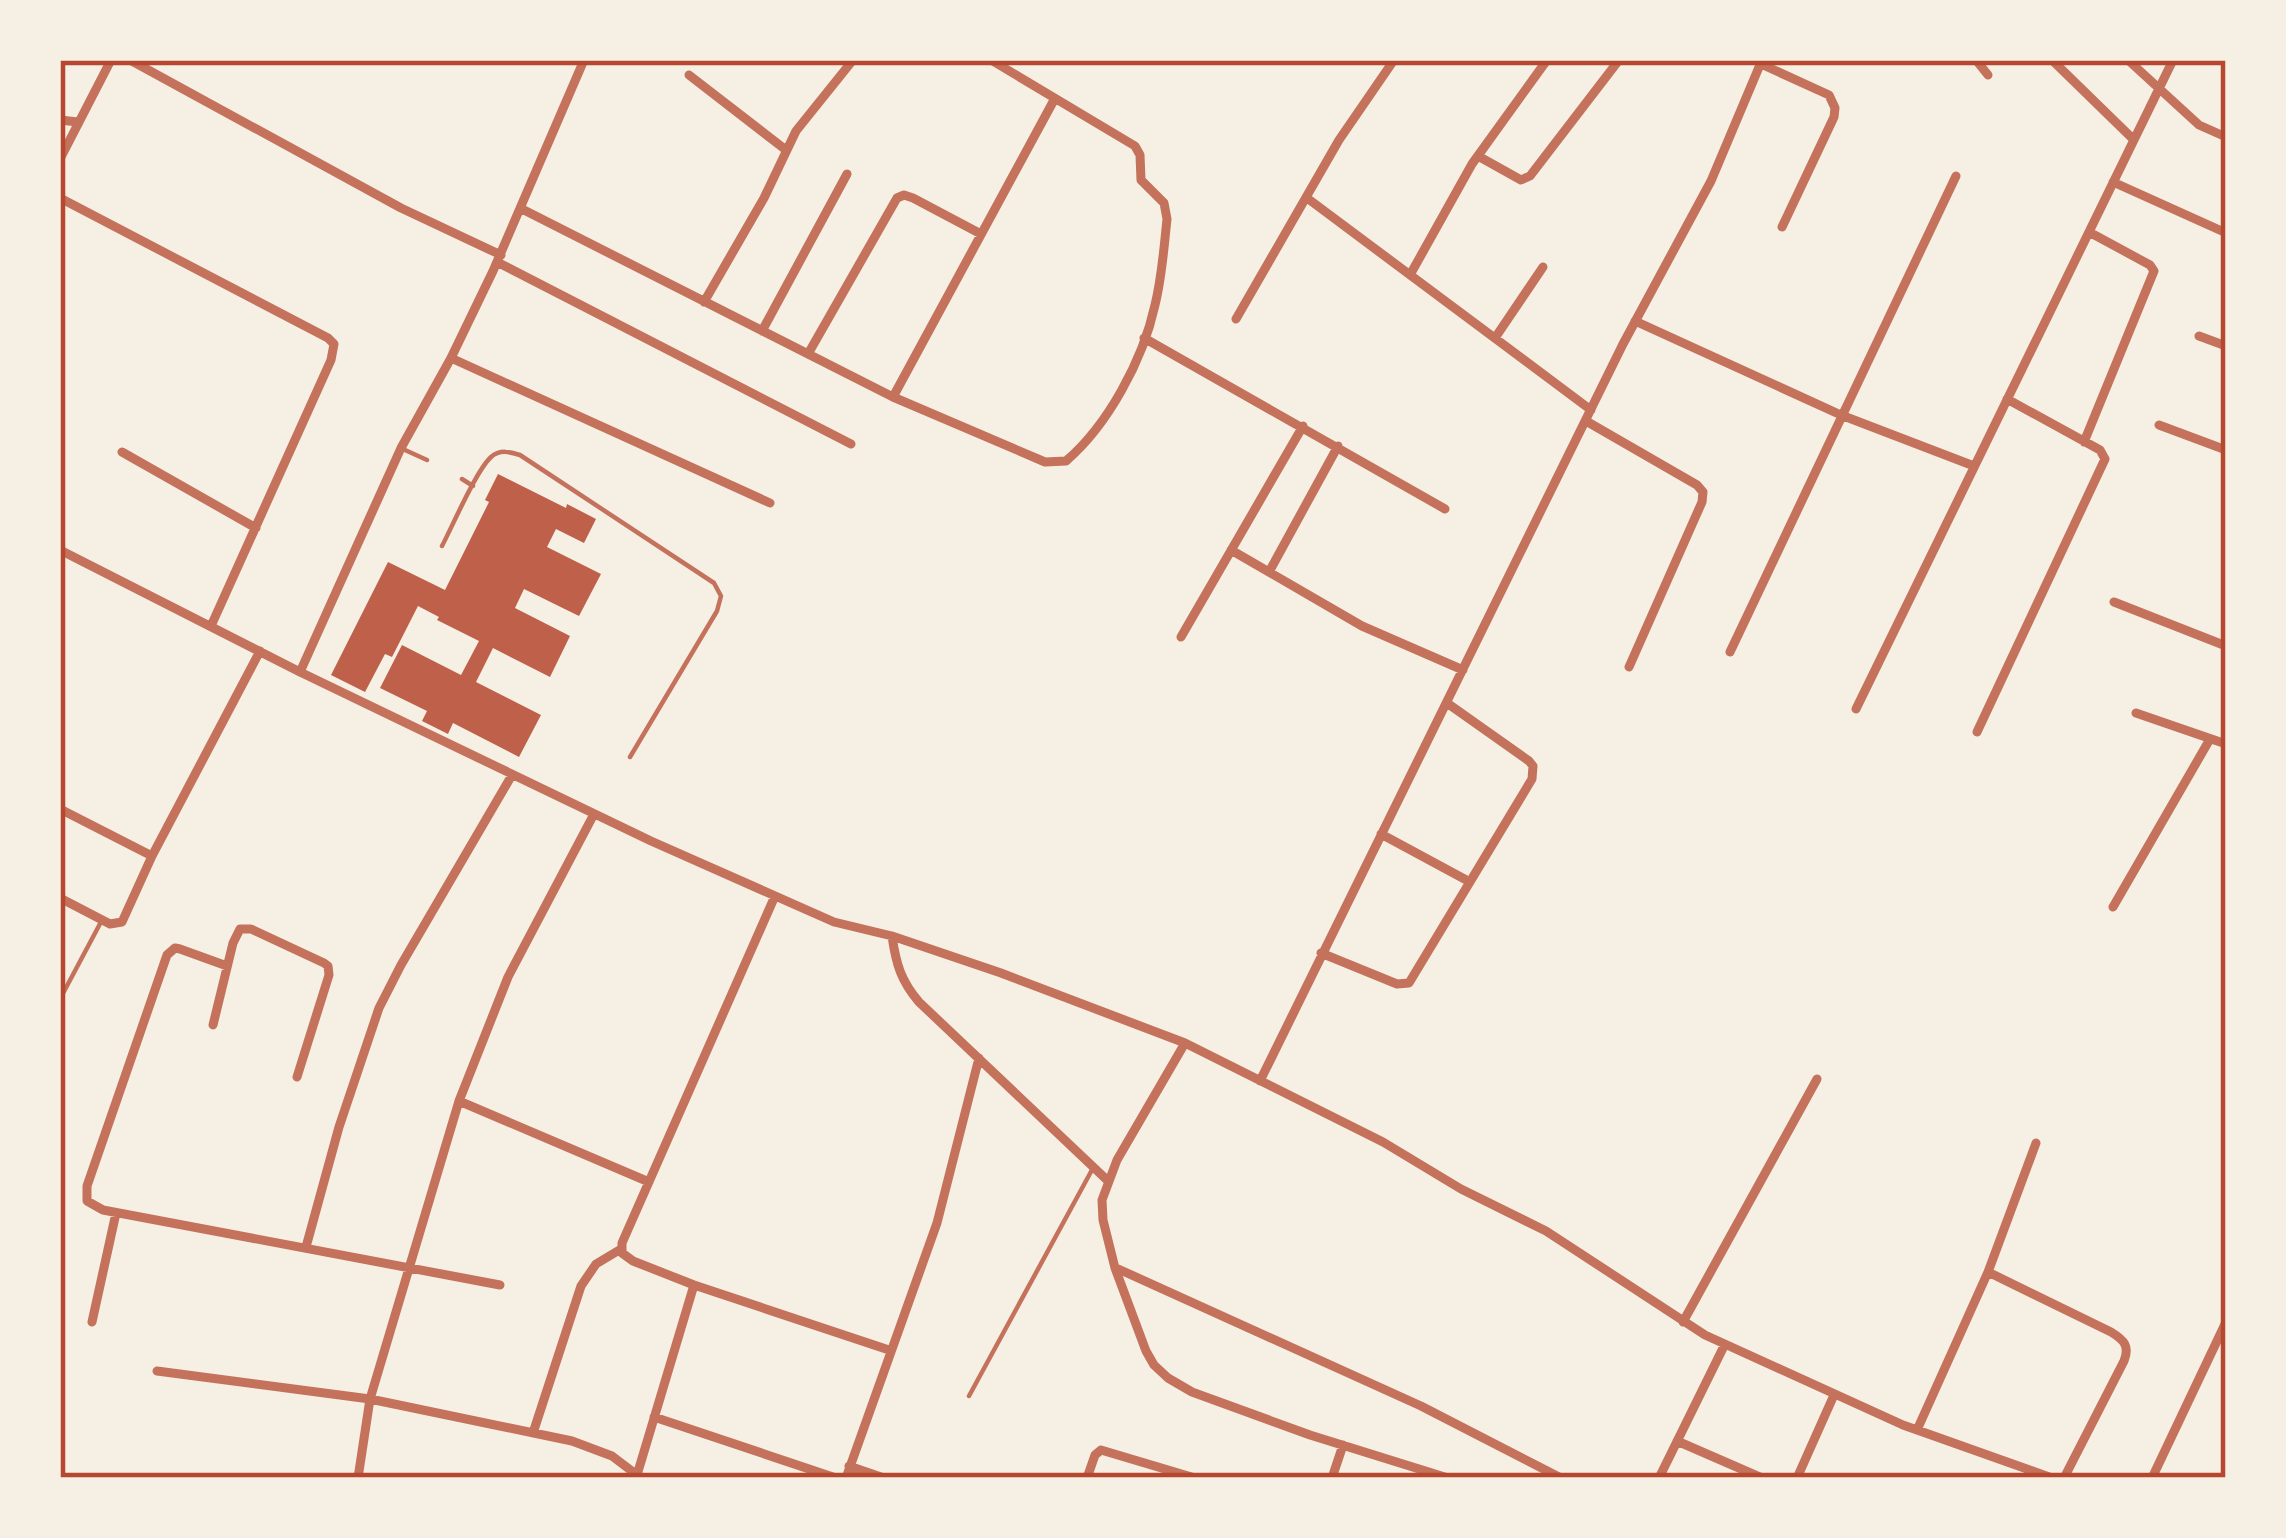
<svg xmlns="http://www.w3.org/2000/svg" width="2286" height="1538" font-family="Cabin,sans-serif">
  <rect width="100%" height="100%" fill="#f6efe4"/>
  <path fill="#bf614a" d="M 498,474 L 566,508 L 567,504 L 596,519 L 584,543 L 556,529 L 547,547 L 601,574 L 579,616 L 524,589 L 515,608 L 570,636 L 550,677 L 493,648 L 476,682 L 541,715 L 519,757 L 453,723 L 448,734 L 422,721 L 427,711 L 380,688 L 402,645 L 461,675 L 479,641 L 437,620 L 439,617 L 418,606 L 392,657 L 385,654 L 365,692 L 331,675 L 388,562 L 445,590 L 489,502 L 485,500 Z"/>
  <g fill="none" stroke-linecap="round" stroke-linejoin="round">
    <path stroke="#c5725c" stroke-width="4.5" d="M 405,450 L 427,460
      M 462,479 L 473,486
      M 442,546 C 453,525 476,471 491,457 C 500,449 510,452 520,455 L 714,583 L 721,596 L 717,611 L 630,757
      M 60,999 L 102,920
      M 969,1396 L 1093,1168"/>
    <path stroke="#c5725c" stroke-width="9" d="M 130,60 L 401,208 L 501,255
      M 1976,60 L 1988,75
      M 2052,60 L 2133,139
      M 2128,60 L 2199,125 L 2226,137
      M 1761,64 L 1829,95 L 1835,108 L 1834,117 L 1782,227
      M 689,75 L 786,150
      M 60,120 L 78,122
      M 1478,156 L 1521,180 L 1530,176 L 1619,60
      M 60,159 L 111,60
      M 2113,182 L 2224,232
      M 60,198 L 328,338 L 334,344 L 331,360 L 211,626
      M 1307,198 L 1591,410
      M 520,208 L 893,397 L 1045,462 L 1066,461 C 1108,425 1143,360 1155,305 C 1162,277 1164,247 1167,219 L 1164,203 L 1141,180 L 1140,155 L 1135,146 L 991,60
      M 497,262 L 851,444
      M 1410,275 L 1472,164 L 1547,60
      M 704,302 L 764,198 L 796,131 L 853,60
      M 1236,319 L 1339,140 L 1394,60
      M 1635,321 L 1841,415 L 1974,466
      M 762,331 L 847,174
      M 2199,336 L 2226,346
      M 1144,338 L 1445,509
      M 1495,338 L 1543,267
      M 808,354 L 897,198 L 904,195 L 913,198 L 981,234
      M 451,358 L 770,503
      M 893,397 L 1054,100
      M 1586,421 L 1697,485 L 1703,492 L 1702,502 L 1629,667
      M 2159,425 L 2226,450
      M 2084,442 L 2154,271 L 2150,265 L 2089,232
      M 122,452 L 256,528
      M 60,550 L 300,672 L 401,448 L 451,358 L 493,271 L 584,60
      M 1231,550 L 1362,626 L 1463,670
      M 1269,572 L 1338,446
      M 2114,602 L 2226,646
      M 1181,637 L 1303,426
      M 1730,652 L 1956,176
      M 300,672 L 651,841 L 834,922 L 892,936 L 1001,973 L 1185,1043 L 1383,1142 L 1461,1189 L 1546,1231 L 1705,1335 L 1903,1425 L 2052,1478
      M 1856,709 L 2173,60
      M 2136,713 L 2226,744
      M 1977,732 L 2105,459 L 2100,450 L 2007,399
      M 60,809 L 152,856
      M 1381,834 L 1470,882
      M 775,896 L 622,1243 L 622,1253 L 633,1261 L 694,1285 L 889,1350
      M 60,898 L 110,924 L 122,922 L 152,856 L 260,651
      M 2113,907 L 2210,739
      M 892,936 C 896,964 901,981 919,1002 L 1107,1180
      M 1321,953 L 1397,984 L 1409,983 L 1532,779 L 1533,766 L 1529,761 L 1447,703
      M 227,966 L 180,949 L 175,948 L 167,955 L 87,1186 L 87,1201 L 103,1210 L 500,1285
      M 213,1025 L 233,943 L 240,929 L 251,929 L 324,963 L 328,966 L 329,975 L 297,1077
      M 1185,1043 L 1117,1160 L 1102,1200 L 1103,1220 L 1115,1268 L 1146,1351 L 1154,1365 L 1168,1378 L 1192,1392 L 1310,1435 L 1448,1478
      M 1260,1081 L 1623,344 L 1711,181 L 1762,60
      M 459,1101 L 649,1182
      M 306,1247 L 339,1127 L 379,1008 L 401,965 L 512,775
      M 1116,1268 L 1421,1406 L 1561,1478
      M 1988,1272 L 2111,1332 C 2124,1340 2130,1346 2124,1361 L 2064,1478
      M 92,1322 L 116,1213
      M 1683,1322 L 1817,1079
      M 157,1371 L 370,1399 L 572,1441 L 612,1456 L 641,1478
      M 654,1417 L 836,1478
      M 1917,1430 L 1988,1272 L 2036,1143
      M 533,1433 L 581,1286 L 596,1264 L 621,1249
      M 1677,1441 L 1762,1478
      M 849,1466 L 884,1478
      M 637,1475 L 694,1285
      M 358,1478 L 370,1399 L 459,1101 L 508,977 L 594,814
      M 846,1478 L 937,1223 L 979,1058
      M 1087,1478 L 1095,1455 L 1101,1450 L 1195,1478
      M 1332,1478 L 1343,1445
      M 1659,1478 L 1725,1344
      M 1797,1478 L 1834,1395
      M 2152,1478 L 2226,1322"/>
  </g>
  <rect width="2286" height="1538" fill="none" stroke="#f6efe4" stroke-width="126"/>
  <rect x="63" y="63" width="2160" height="1412" fill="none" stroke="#b5482f" stroke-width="4.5"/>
</svg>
